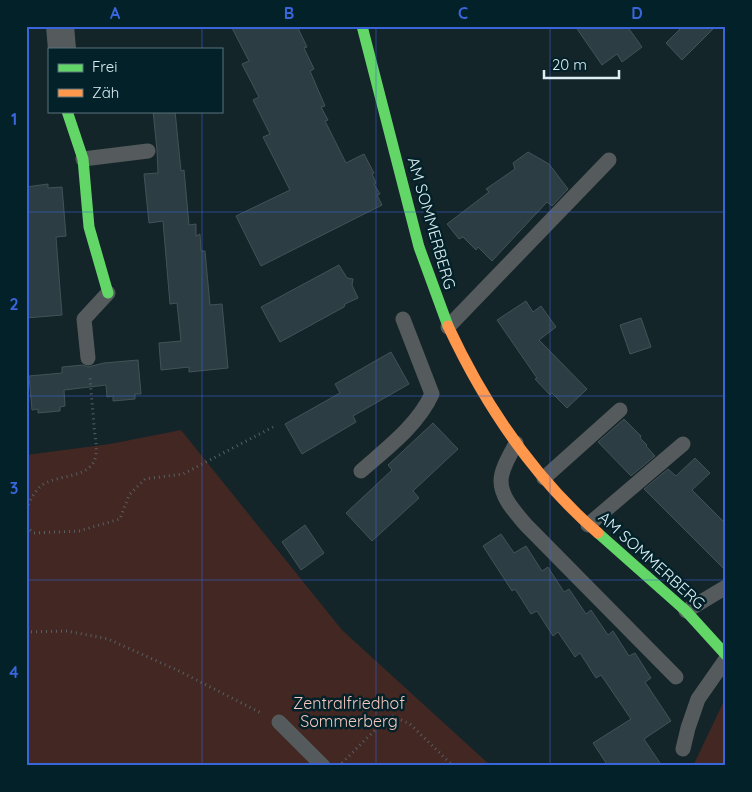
<svg xmlns="http://www.w3.org/2000/svg" width="752" height="792" font-family="Quicksand,sans-serif">
  <rect width="100%" height="100%" fill="#14252a"/>
  <path fill="#422722" d="M 181,430 L 342,630 L 491,766 L 26,766 L 26,455 L 110,444 Z
    M 724,701 L 726,703 L 726,766 L 693,766 Z"/>
  <path fill="#2c3e43" stroke="#445256" d="M 231,26 L 297,26 L 307,47 L 304,48 L 314,69 L 310,71 L 325,106 L 321,107 L 328,120 L 325,121 L 346,163 L 364,154 L 374,173 L 372,174 L 376,183 L 374,184 L 380,194 L 377,195 L 382,205 L 261,266 L 236,216 L 290,190 L 263,137 L 270,134 L 253,100 L 259,97 L 242,64 L 249,61 Z
    M 575,26 L 627,26 L 642,47 L 622,62 L 617,54 L 602,65 Z
    M 683,26 L 716,26 L 682,60 L 666,43 Z
    M 153,111 L 175,111 L 181,171 L 184,170 L 189,225 L 196,224 L 196,236 L 200,234 L 201,251 L 205,251 L 210,305 L 222,304 L 228,368 L 189,372 L 189,367 L 161,370 L 159,343 L 181,341 L 177,303 L 170,304 L 163,221 L 149,223 L 144,174 L 158,173 L 157,150 Z
    M 528,152 L 549,164 L 568,189 L 552,206 L 547,202 L 492,261 L 478,247 L 476,250 L 463,237 L 459,239 L 447,224 L 489,192 L 486,189 L 515,169 L 513,163 Z
    M 48,184 L 48,188 L 62,187 L 66,236 L 56,237 L 62,315 L 26,318 L 26,187 Z
    M 339,265 L 347,278 L 353,279 L 352,285 L 358,298 L 345,304 L 344,307 L 280,342 L 261,307 Z
    M 526,301 L 533,312 L 541,306 L 556,327 L 539,340 L 587,389 L 567,408 L 552,393 L 550,395 L 535,379 L 537,378 L 497,320 Z
    M 641,318 L 651,347 L 630,354 L 620,325 Z
    M 391,352 L 409,384 L 353,416 L 356,422 L 302,454 L 285,424 L 340,393 L 335,384 Z
    M 138,360 L 141,394 L 135,394 L 135,399 L 113,401 L 113,396 L 107,397 L 106,385 L 64,390 L 65,406 L 60,407 L 60,411 L 38,413 L 38,409 L 32,410 L 29,376 L 62,373 L 62,367 L 83,365 L 88,367 L 104,363 Z
    M 624,419 L 641,436 L 640,438 L 647,445 L 646,446 L 655,456 L 631,476 L 598,442 Z
    M 433,423 L 458,449 L 413,491 L 419,498 L 372,541 L 346,513 L 392,470 L 388,465 Z
    M 695,458 L 710,473 L 692,490 L 726,524 L 726,571 L 644,489 L 668,469 L 676,476 Z
    M 305,525 L 324,553 L 301,570 L 282,542 Z
    M 501,534 L 514,553 L 526,546 L 542,571 L 548,567 L 564,592 L 569,589 L 586,614 L 591,610 L 608,635 L 613,631 L 629,656 L 635,653 L 651,678 L 645,682 L 671,721 L 644,739 L 662,766 L 608,766 L 593,743 L 631,719 L 601,675 L 596,678 L 580,653 L 575,657 L 558,632 L 553,636 L 537,611 L 531,614 L 515,589 L 512,591 L 483,546 Z"/>
  <g fill="none" stroke-linecap="round" stroke-linejoin="round">
    <path stroke="#596063" stroke-width="3" stroke-dasharray="1 4" stroke-linecap="butt" d="M 26,509 C 30,501 34,492 41,486 C 57,473 92,480 96,455 C 97,446 95,436 94,427 C 93,411 91,394 90,377
      M 26,527 L 34,533 L 79,531 L 120,519 L 129,495 L 145,479 L 183,474 L 273,427
      M 26,632 L 67,631 L 108,639 L 179,671 L 263,714
      M 342,763 L 390,715 L 410,724 L 453,766"/>
    <path stroke="#555b5c" stroke-width="15" d="M 83,159 L 148,151
      M 448,327 L 609,160
      M 88,358 L 84,319 L 108,293
      M 516,443 C 511,454 501,468 501,481 C 501,498 516,513 526,525 L 676,677
      M 361,471 C 387,448 417,426 432,394 L 403,319
      M 544,478 L 620,410
      M 588,525 L 683,444
      M 686,611 L 726,587
      M 279,722 L 323,766
      M 683,749 L 688,728 L 698,699 L 726,659"/>
    <path stroke="#555b5c" stroke-width="28" d="M 60,26 L 62,49"/>
    <path stroke="#63d668" stroke-width="11" d="M 362,26 L 419,247 L 448,326
      M 67,111 L 83,159 L 89,227 L 108,293
      M 598,533 L 686,611 L 726,655"/>
    <path stroke="#ff974d" stroke-width="11" d="M 448,326 C 484,403 533,477 598,533"/>
  </g>
  <path fill="none" stroke="#3a66dc" stroke-width="1" stroke-opacity="0.55" d="M 202,26 L 202,49M 376,26 L 376,766M 550,26 L 550,766M 202,111 L 202,766M 26,212 L 726,212M 26,396 L 726,396M 26,580 L 726,580"/>
  <g text-anchor="middle" dominant-baseline="central" stroke-width="5" stroke-linejoin="round" paint-order="stroke">
    <g font-size="16" fill="#ddeff4" stroke="#022129">
      <text transform="translate(432 223) rotate(74)">AM SOMMERBERG</text>
      <text transform="translate(652 560) rotate(42)">AM SOMMERBERG</text>
    </g>
    <g font-size="16" fill="#f8c8bf" stroke="#022129">
      <text x="349" y="703">Zentralfriedhof<tspan x="349" dy="18">Sommerberg</tspan></text>
    </g>
  </g>
  <rect width="752" height="792" fill="none" stroke="#022129" stroke-width="55"/>
  <rect x="48" y="48" width="175" height="65" fill="#022129" stroke="#5a737a"/>
  <rect x="58" y="64" width="25" height="8" fill="#63d668" stroke="#5a737a"/>
  <text x="92" y="72" font-size="15" fill="#ddeff4">Frei</text>
  <rect x="58" y="89" width="25" height="8" fill="#ff974d" stroke="#5a737a"/>
  <text x="92" y="98" font-size="15" fill="#ddeff4">Zäh</text>
  <path d="M544 70v8h75v-8" fill="none" stroke="#ddeff4" stroke-width="2.5"/>
  <text x="552" y="70" font-size="15" fill="#ddeff4" stroke="#022129" stroke-width="4" paint-order="stroke">20 m</text>
  <rect x="28" y="28" width="696" height="736" fill="none" stroke="#3a66dc" stroke-width="2"/>
  <g font-size="16" text-anchor="middle" font-weight="bold" fill="#3a66dc">
    <text x="115" y="19">A</text>
    <text x="289" y="19">B</text>
    <text x="463" y="19">C</text>
    <text x="637" y="19">D</text>
    <text x="14" y="125">1</text>
    <text x="14" y="310">2</text>
    <text x="14" y="494">3</text>
    <text x="14" y="678">4</text>
  </g>
</svg>
